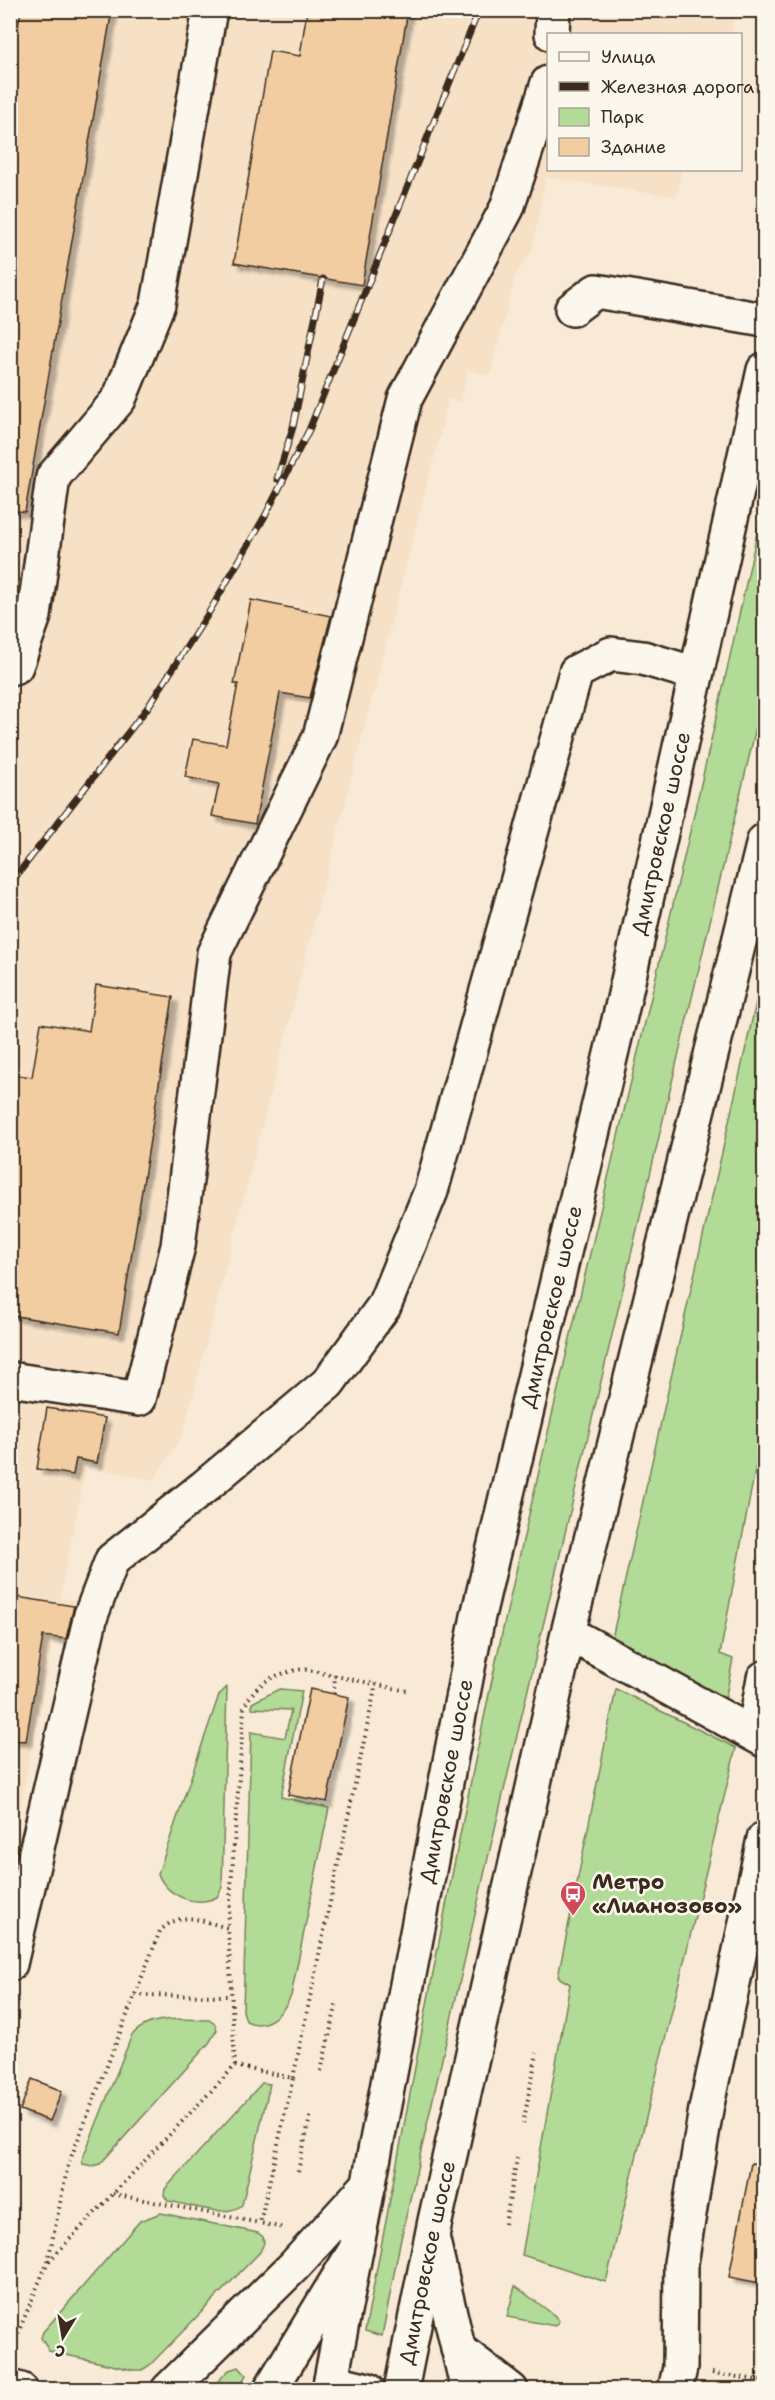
<svg xmlns="http://www.w3.org/2000/svg" width="775" height="2400" font-family="'Shantell Sans',sans-serif">
  <defs>
    <filter id="shadow"><feDropShadow dx="5.5" dy="5.5" stdDeviation="1.5" flood-color="#0004"/></filter>
  </defs>
  <rect width="100%" height="100%" fill="#f8ead6"/>
  <filter id="ink" filterUnits="userSpaceOnUse"><feTurbulence type="fractalNoise" baseFrequency=".0167" numOctaves="2"/><feDisplacementMap in="SourceGraphic" scale="12" xChannelSelector="R" yChannelSelector="G"/><feConvolveMatrix kernelMatrix="1 2 1 2 8 2 1 2 1" color-interpolation-filters="sRGB"/></filter>
  <g filter="url(#ink)">
    <path fill="#f6e1c6" d="M 11,11 L 735,11 L 731,34 L 548,34 L 548,170 L 681,170 L 677,197 L 546,177 L 532,251 L 515,276 L 490,376 L 468,370 L 460,402 L 449,399 L 183,1434 L 154,1480 L 86,1466 L 60,1598 L 85,1603 L 77,1646 L 52,1642 L 11,1855 Z"/>
    <path fill="#b2db97" stroke="#76825a" stroke-width="1.5" d="M 764,500 L 764,694 L 487,1862 L 400,2243 L 382,2336 L 365,2331 C 410,2097 452,1862 503,1629 C 587,1252 684,878 764,500 Z
      M 764,967 L 764,1423 L 720,1654 L 733,1659 L 723,1711 L 610,1647 Z
      M 227,1687 L 222,1887 L 217,1897 C 195,1908 167,1896 158,1874 L 219,1695 Z
      M 279,1689 L 302,1691 L 281,1797 L 329,1808 L 291,1996 C 283,2013 267,2031 246,2021 L 243,2011 L 251,1732 L 285,1738 L 291,1710 L 252,1708 L 252,1703 Z
      M 616,1689 L 736,1748 L 606,2282 L 522,2255 L 570,1984 L 558,1977 Z
      M 209,2020 L 215,2024 L 217,2030 L 209,2043 L 100,2164 L 93,2166 L 83,2164 L 82,2160 L 132,2035 C 150,2014 183,2020 209,2020 Z
      M 262,2083 L 270,2084 L 242,2205 C 226,2219 188,2204 168,2201 L 164,2195 L 165,2189 Z
      M 161,2213 L 258,2233 L 263,2237 L 264,2243 L 260,2252 L 150,2365 L 142,2370 L 133,2370 L 49,2351 L 41,2338 L 43,2332 L 140,2221 Z
      M 515,2286 L 554,2315 L 559,2321 L 555,2326 L 507,2317 Z
      M 239,2367 L 246,2375 L 238,2389 L 210,2389 L 229,2370 Z"/>
    <path fill="#f1cda1" stroke="#3b2a1e" stroke-width="1.5" filter="url(#shadow)" d="M 21,10 L 112,10 L 25,512 L 10,510 L 10,69 Z
      M 307,10 L 408,10 L 362,285 L 234,263 L 270,51 L 300,56 Z
      M 251,600 L 331,616 L 310,698 L 280,693 L 255,824 L 212,816 L 219,784 L 185,777 L 193,739 L 226,745 L 238,684 L 234,684 Z
      M 96,985 L 173,997 L 119,1333 L 10,1315 L 10,1074 L 32,1077 L 41,1023 L 89,1031 Z
      M 47,1408 L 105,1418 L 97,1463 L 76,1459 L 73,1475 L 37,1469 Z
      M 10,1596 L 74,1606 L 66,1639 L 43,1636 L 26,1741 L 10,1740 Z
      M 310,1689 L 349,1697 L 327,1802 L 288,1795 Z
      M 32,2079 L 62,2091 L 50,2121 L 20,2110 Z
      M 751,2163 L 765,2164 L 765,2284 L 729,2277 Z"/>
    <g fill="none" stroke-linecap="round" stroke-linejoin="round">
      <g stroke="#3b2a1e" stroke-width="38">
        <path id="minor" d="M 552,34 L 553,10
          M 572,309 L 596,291 L 764,320
          M 10,668 L 16,666 L 34,616 L 53,477 L 119,399 L 158,304 L 210,10
          M 10,1379 L 139,1399 L 178,1246 L 214,953 L 320,737 L 405,399 L 507,208 L 548,83
          M 568,1633 L 764,1740
          M 754,1733 L 764,1678
          M 10,1964 L 91,1615 L 112,1560 L 204,1487 L 328,1383 L 384,1306 L 431,1191 L 576,672 L 611,654 L 643,658 L 696,674
          M 433,2241 L 468,2390
          M 458,2349 L 511,2390
          M 331,2381 L 368,2390
          M 10,2387 L 21,2390
          M 168,2390 L 294,2266 L 369,2184
          M 270,2390 L 356,2249
          M 675,2390 L 680,2368 L 681,2263 L 706,2109 L 764,1839"/>
      </g>
      <g stroke="#3b2a1e" stroke-width="38">
        <g id="major">
          <path id="s1" d="M 329,2390 L 478,1616 L 624,999 L 764,370"/>
          <path id="s2" d="M 401,2390 L 435,2221 L 568,1633 L 764,841"/>
        </g>
      </g>
      <path stroke="#3b2a1e" stroke-width="4" stroke-dasharray="1.5 4.5" stroke-linecap="butt" d="M 334,1694 L 335,1675
        M 135,1995 L 231,1996
        M 235,2066 L 293,2078 L 260,2223 L 284,2228
        M 321,2071 L 337,2002
        M 293,2078 L 376,1684
        M 523,2124 L 537,2053
        M 298,2171 L 311,2113
        M 113,2194 L 260,2223
        M 505,2224 L 517,2158
        M 49,2261 L 235,2066 L 228,1928
        M 11,2350 L 48,2261 L 68,2165 L 160,1931 C 182,1909 201,1921 228,1928 L 244,1708 C 255,1682 276,1673 303,1669 L 407,1691
        M 712,2373 L 764,2381"/>
      <use href="#minor" stroke="#fbf7ec" stroke-width="33"/>
      <use href="#major" stroke="#fbf7ec" stroke-width="33"/>
      <g stroke="#3b2a1e" stroke-width="7">
        <path id="rail" d="M 277,479 L 293,427 L 323,279
          M 10,884 L 148,707 L 208,614 L 265,516 L 309,430 L 479,10"/>
      </g>
      <use href="#rail" stroke="#fbf7ec" stroke-width="4.5" stroke-dasharray="14" stroke-linecap="butt"/>
    </g>
  </g>
  <defs>
    <g id="bus-pin" transform="scale(1.35)"><path d="M0 17L-7.5 6A9.5 9.5 0 1 1 7.5 6Z" fill="#d1495b" stroke="#fbf7ec"/><path d="M-5-6H5V4H4V6H2V4H-2V6H-4V4H-5ZM-3.5-4V0h7V-4ZM-3.5 1.2v1.5H-2V1.2ZM2 1.2v1.5H3.5V1.2Z" fill="#fff"/></g>
  </defs>
  <g fill-rule="evenodd">
    <use href="#bus-pin" x="573" y="1894"/>
  </g>
  <g text-anchor="middle" dominant-baseline="central" stroke-width="5" stroke-linejoin="round" paint-order="stroke">
    <g font-size="21" fill="#3b2a1e" stroke="#fbf7ec">
      <text stroke="none"><textPath href="#s1" startOffset="1592">Дмитровское шоссе</textPath></text>
      <text stroke="none"><textPath href="#s1" startOffset="1106">Дмитровское шоссе</textPath></text>
      <text stroke="none"><textPath href="#s1" startOffset="620">Дмитровское шоссе</textPath></text>
      <text stroke="none"><textPath href="#s2" startOffset="130">Дмитровское шоссе</textPath></text>
    </g>
    <g font-size="21" font-weight="bold" fill="#3b2a1e" stroke="#fbf7ec" text-anchor="start">
      <text x="592" y="1882">Метро<tspan x="592" dy="24">«Лианозово»</tspan></text>
    </g>
  </g>
  <rect width="775" height="2400" fill="none" stroke="#fbf7ec" stroke-width="36"/>
  <rect x="18" y="18" width="739" height="2364" fill="none" stroke="#3b2a1e" stroke-width="2" filter="url(#ink)"/>
  <rect x="547" y="33" width="195" height="138" fill="#fbf7ec" stroke="#aea59a" stroke-width="1.5"/>
  <rect x="559" y="52" width="30" height="9" fill="#fbf7ec" stroke="#aea59a" stroke-width="1.5"/>
  <text x="601" y="63" font-size="18" fill="#3b2a1e">Улица</text>
  <rect x="559" y="82" width="30" height="9" fill="#3b2a1e" stroke="#aea59a" stroke-width="1.5"/>
  <text x="601" y="93" font-size="18" fill="#3b2a1e">Железная дорога</text>
  <rect x="559" y="108" width="30" height="18" fill="#b2db97" stroke="#aea59a" stroke-width="1.5"/>
  <text x="601" y="123" font-size="18" fill="#3b2a1e">Парк</text>
  <rect x="559" y="138" width="30" height="18" fill="#f1cda1" stroke="#aea59a" stroke-width="1.5"/>
  <text x="601" y="153" font-size="18" fill="#3b2a1e">Здание</text>
  <g transform="translate(63 2337) rotate(191)" stroke="#fbf7ec" stroke-width="4.5" paint-order="stroke">
  <path d="M0-4.5L10 22L0 15L-10 22Z" fill="#3b2a1e"/>
  <text y="-9" font-size="16" font-weight="bold" text-anchor="middle" fill="#3b2a1e">С</text>
  </g>
</svg>
